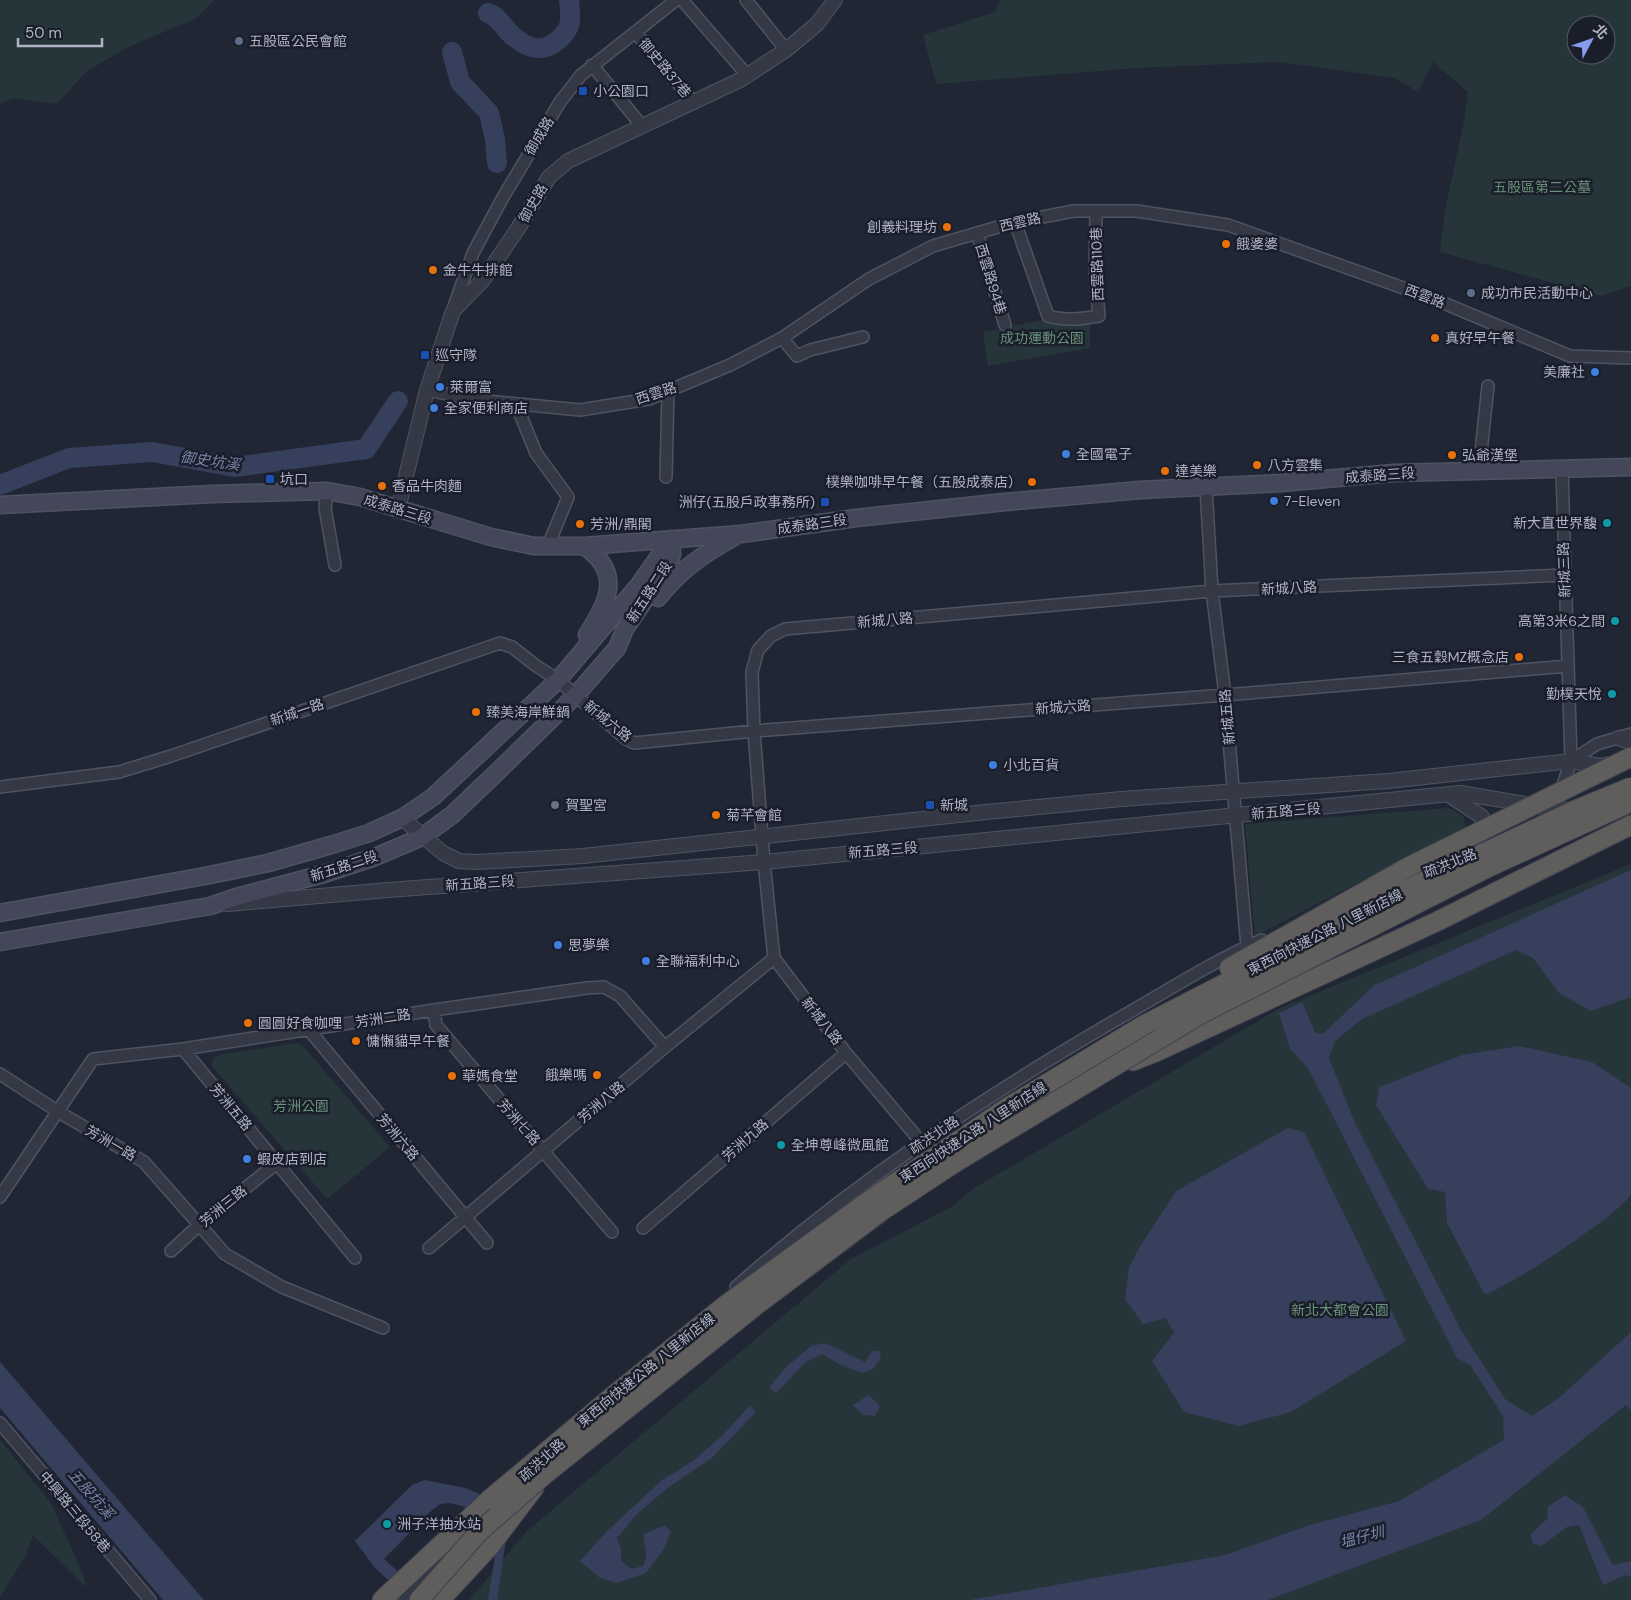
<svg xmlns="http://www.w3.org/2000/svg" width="1631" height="1600" font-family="'DM Sans','Noto Sans TC',sans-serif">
  <rect width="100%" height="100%" fill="#212635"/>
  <path fill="#26353a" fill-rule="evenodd" d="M 0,0 L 214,0 L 195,19 L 126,48 L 86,72 L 57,104 L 12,98 L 0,105 Z
    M 1000,0 L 1631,0 L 1631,286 L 1601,296 L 1440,252 L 1445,210 L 1464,122 L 1468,92 L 1433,62 L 1418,92 L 1395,78 L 1278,62 L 1137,68 L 936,84 L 923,35 L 995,12 ZM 1576,25 L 1606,25 L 1606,55 L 1576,55 Z
    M 1047,319 L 1090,321 L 1090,348 L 988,366 L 983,332 Z
    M 1449,808 L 1463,816 L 1466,827 L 1255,936 L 1245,824 Z
    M 1631,864 L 1631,1600 L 469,1600 L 527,1531 L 851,1259 L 951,1207 L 973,1189 L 1280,1008 Z
    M 295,1043 L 300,1044 L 305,1048 L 390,1147 L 327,1199 L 212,1066 L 213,1058 L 218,1055 Z
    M 0,1440 L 51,1503 L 83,1574 L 87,1588 L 33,1535 L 26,1555 L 0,1597 Z"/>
  <path fill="#363f5c" d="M 1631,870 L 1631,997 L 1591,1011 L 1559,993 L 1533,958 L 1516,950 L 1362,1019 L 1335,1041 L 1329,1058 L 1355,1123 L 1461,1330 L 1505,1399 L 1532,1416 L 1561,1396 L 1631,1332 L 1631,1411 L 1626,1405 L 1481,1520 L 1268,1600 L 970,1600 L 1225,1555 L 1310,1525 L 1399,1501 L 1504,1440 L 1503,1416 L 1470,1365 L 1457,1358 L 1308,1068 L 1290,1049 L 1279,1013 L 1302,1002 L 1315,1032 L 1323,1034 L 1373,986 Z
    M 1519,1046 L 1592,1062 L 1631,1088 L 1631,1195 C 1615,1213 1597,1225 1577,1239 C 1548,1260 1518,1279 1485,1295 L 1447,1223 L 1445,1192 L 1428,1189 L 1376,1105 L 1379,1087 L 1462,1055 Z
    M 1288,1128 L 1304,1132 L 1406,1341 L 1291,1412 L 1239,1426 L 1184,1412 L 1152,1361 L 1174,1333 L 1166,1318 L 1143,1324 L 1125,1299 L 1129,1267 L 1141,1245 L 1176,1191 Z
    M 825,1343 L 865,1362 L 872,1351 L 879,1351 L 881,1358 L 873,1369 L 861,1373 L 841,1365 L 822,1354 L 805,1363 L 776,1393 L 769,1388 L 784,1369 L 811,1346 Z
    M 0,1362 L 1,1363 L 204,1600 L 163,1600 L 0,1408 Z
    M 869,1395 L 880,1406 L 875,1416 L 863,1415 L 853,1405 Z
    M 750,1405 L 756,1412 L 712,1458 L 669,1487 L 636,1515 L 617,1538 L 621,1549 L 621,1560 L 631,1569 L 643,1566 C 650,1551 643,1550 644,1534 L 665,1525 L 671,1532 L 664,1549 L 646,1573 L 617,1583 L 600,1578 L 580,1561 L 607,1531 L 661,1481 L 694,1460 L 723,1435 Z
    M 424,1480 L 466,1488 L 488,1498 L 508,1526 L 497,1600 L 488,1600 L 499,1531 L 484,1512 L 450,1503 L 440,1504 L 430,1512 L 384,1559 L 430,1600 L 410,1600 L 375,1568 L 355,1541 L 412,1485 Z
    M 1565,1495 L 1583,1507 L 1613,1565 L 1631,1561 L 1631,1577 L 1625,1575 L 1603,1585 L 1579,1525 L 1567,1527 L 1541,1546 L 1532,1543 L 1531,1534 L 1547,1519 L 1548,1507 Z"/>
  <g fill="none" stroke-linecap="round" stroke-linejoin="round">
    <path stroke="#363f5c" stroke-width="20" d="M 488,13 C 500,17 503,28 513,36 C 527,48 541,54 557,41 C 573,28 571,19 569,0
      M 452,52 L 460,82 L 489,113 L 495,139 L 497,163
      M 0,485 L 69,458 L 152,452 L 235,467 L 366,449 L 398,401"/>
    <g stroke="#4f5361" stroke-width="14">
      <path id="minor" d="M 682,0 L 747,75
        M 746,0 L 786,50
        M 635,32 L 694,103
        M 592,65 L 642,126
        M 1015,222 L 1048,316 C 1064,321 1083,319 1099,316 L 1095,272 L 1096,211
        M 977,233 L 1005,325
        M 453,309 L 473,253 L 502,199 L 560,102 L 581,75 L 676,0
        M 782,338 L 797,356 L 810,350 L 863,337
        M 427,390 L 477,400 L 580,410 L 649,399 L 730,365 L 782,338 L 869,279 L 933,246 L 1015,222 L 1074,211 L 1137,211 L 1228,225 L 1434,299 L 1570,356 L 1631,358
        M 516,404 L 536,453 L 568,497 L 548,546
        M 1562,470 L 1571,761
        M 1479,471 L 1488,386
        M 666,477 L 668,391
        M 1206,487 L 1212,591 L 1225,695 L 1247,947
        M 327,491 L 325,508 L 335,565
        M 0,787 L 119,772 L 171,756 L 500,643 L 512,647 L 535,665 L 558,680 L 626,739 L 634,743 L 754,731 L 1225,695 L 1568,666
        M 1560,794 L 1571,761 L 1597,744 L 1631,734
        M 434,1010 L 436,1025 L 612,1232
        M 309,1030 L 487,1243
        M 183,1049 L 355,1258
        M 0,1074 L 57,1111 L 144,1162 L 225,1254 L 282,1287 L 383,1328
        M 921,1142 L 846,1053 L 774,958 L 764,862 L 754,731 L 752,672 L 758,650 L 771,636 L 785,629 L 1212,591 L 1564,575
        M 0,1197 L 93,1059 L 183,1049 L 434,1010 L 587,988 L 604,987 L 620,996 L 665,1047
        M 643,1228 L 846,1053
        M 429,1248 L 665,1047 L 774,958
        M 171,1251 L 199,1225 L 277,1163
        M 736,1287 C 852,1184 982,1098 1116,1020 C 1164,993 1211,962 1262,940
        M 0,1423 L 150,1600
        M 404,1600 L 454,1547"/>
    </g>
    <g stroke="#4f5361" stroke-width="16">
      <path id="tertiary" d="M 398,509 L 427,390 L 453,311 L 483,280 L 517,230 L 549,177 L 568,161 L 740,80 L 786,50 L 817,24 L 835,0
        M 1618,738 L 1631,742
        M 1449,795 L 1482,817 L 1487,831 L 1481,850
        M 402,818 L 443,853 L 459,861 L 477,862 L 583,856 L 986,812 L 1121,799 L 1388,781 L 1571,761 L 1600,766 L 1610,764
        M 228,904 L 388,890 L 764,862 L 1460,793 L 1555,809 L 1573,810"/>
    </g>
    <g stroke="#4f5361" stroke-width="19">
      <path id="secondary" d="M 0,505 L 213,494 L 327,491 L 360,497 L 491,537 L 534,546 L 585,546 L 741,534 L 856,518 L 1005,502 L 1140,490 L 1280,483 L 1394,473 L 1631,467
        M 585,546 C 590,551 597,556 601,562 C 619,586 600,614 587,635
        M 658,598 C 681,569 702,555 734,537
        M 0,913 L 205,876 L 268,863 L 331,845 L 369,833 L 402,818 L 433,797 L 558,680 L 639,585 L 671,539
        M 0,942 L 210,906 L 236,897 L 327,873 L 375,857 L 422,837 L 452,815 L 493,776 L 576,695 L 617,648 L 625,629 L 668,566 L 672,554 L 671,539"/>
    </g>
    <g stroke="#3c404e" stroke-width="21">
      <path id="trunk" d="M 1133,1061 L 1156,1052 L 1438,921 L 1631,825
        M 382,1600 L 490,1499
        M 440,1600 L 490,1546 L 534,1488"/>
    </g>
    <use href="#minor" stroke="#353946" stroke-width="11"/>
    <use href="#tertiary" stroke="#353946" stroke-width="14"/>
    <use href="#secondary" stroke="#434759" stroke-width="16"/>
    <use href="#trunk" stroke="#605e5c" stroke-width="19"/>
    <g stroke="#3c404e" stroke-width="21" stroke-linecap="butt">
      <path id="trunk-bridge" d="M 1229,968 L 1410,866 L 1631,757
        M 490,1499 L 614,1395 L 727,1304 L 870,1200 L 1008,1107 L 1144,1025 L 1420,883 L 1575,810 L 1631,787
        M 419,1600 L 479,1532 L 544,1475 L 754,1307 L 883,1210 L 956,1162 L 1199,1015 L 1489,867 L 1631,802"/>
    </g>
    <use href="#trunk-bridge" stroke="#605e5c" stroke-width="19"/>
  </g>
  <g fill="#5c6f8a" stroke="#1a1e2b" stroke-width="2">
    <circle cx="239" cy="41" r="5"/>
    <circle cx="1471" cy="293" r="5"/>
  </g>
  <g fill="#1a4fb4" stroke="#1a1e2b" stroke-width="2">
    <rect x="578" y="86" width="10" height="10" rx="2.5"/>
    <rect x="420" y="350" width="10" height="10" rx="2.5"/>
    <rect x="265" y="474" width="10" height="10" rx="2.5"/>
    <rect x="820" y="497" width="10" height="10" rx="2.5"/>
    <rect x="925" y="800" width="10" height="10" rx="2.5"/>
  </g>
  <g fill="#e8710a" stroke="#1a1e2b" stroke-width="2">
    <circle cx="947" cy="227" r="5"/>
    <circle cx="1226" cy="244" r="5"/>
    <circle cx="433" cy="270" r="5"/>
    <circle cx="1435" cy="338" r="5"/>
    <circle cx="1452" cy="455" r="5"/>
    <circle cx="1257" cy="465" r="5"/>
    <circle cx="1165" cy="471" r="5"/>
    <circle cx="1032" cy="482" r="5"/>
    <circle cx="382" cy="486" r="5"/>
    <circle cx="580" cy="524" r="5"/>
    <circle cx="1519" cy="657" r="5"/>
    <circle cx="476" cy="712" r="5"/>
    <circle cx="716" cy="815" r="5"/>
    <circle cx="248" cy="1023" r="5"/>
    <circle cx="356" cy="1041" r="5"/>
    <circle cx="597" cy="1075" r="5"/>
    <circle cx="452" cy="1076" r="5"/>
  </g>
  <g fill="#3f7fe0" stroke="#1a1e2b" stroke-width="2">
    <circle cx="1595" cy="372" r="5"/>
    <circle cx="440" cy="387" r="5"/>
    <circle cx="434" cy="408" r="5"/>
    <circle cx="1066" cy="454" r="5"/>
    <circle cx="1274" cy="501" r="5"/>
    <circle cx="993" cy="765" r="5"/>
    <circle cx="558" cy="945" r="5"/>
    <circle cx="646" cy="961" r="5"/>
    <circle cx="247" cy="1159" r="5"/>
  </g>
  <g fill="#0f9aa8" stroke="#1a1e2b" stroke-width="2">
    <circle cx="1607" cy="523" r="5"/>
    <circle cx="1615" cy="621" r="5"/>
    <circle cx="1612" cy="694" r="5"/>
    <circle cx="781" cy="1145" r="5"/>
    <circle cx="387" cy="1524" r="5"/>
  </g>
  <circle fill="#6b7280" stroke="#1a1e2b" stroke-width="2" cx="555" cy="805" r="5"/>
  <g text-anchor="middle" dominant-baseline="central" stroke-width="5" stroke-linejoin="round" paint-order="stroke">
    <g font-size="14" fill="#afb3c3" stroke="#1a1e2b" text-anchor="start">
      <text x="249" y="41">五股區公民會館</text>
      <text x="593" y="91">小公園口</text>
      <text x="937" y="227" text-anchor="end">創義料理坊</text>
      <text x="1236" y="244">餓婆婆</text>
      <text x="443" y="270">金牛牛排館</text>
      <text x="1481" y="293">成功市民活動中心</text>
      <text x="1445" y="338">真好早午餐</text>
      <text x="435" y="355">巡守隊</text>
      <text x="1585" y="372" text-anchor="end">美廉社</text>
      <text x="450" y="387">萊爾富</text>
      <text x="444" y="408">全家便利商店</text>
      <text x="1076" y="454">全國電子</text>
      <text x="1462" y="455">弘爺漢堡</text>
      <text x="1267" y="465">八方雲集</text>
      <text x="1175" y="471">達美樂</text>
      <text x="280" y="479">坑口</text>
      <text x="1022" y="482" text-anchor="end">樸樂咖啡早午餐（五股成泰店）</text>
      <text x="392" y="486">香品牛肉麵</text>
      <text x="1284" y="501">7-Eleven</text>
      <text x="815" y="502" text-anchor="end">洲仔(五股戶政事務所)</text>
      <text x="1597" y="523" text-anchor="end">新大直世界馥</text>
      <text x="590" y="524">芳洲/鼎閣</text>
      <text x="1605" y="621" text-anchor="end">高第3米6之間</text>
      <text x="1509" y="657" text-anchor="end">三食五穀MZ概念店</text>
      <text x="1602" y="694" text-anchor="end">勤樸天悅</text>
      <text x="486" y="712">臻美海岸鮮鍋</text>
      <text x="1003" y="765">小北百貨</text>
      <text x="565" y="805">賀聖宮</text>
      <text x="940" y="805">新城</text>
      <text x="726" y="815">菊芊會館</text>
      <text x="568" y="945">思夢樂</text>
      <text x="656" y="961">全聯福利中心</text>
      <text x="258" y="1023">圓圓好食咖哩</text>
      <text x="366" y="1041">慵懶貓早午餐</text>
      <text x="587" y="1075" text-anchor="end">餓樂嗎</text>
      <text x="462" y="1076">華媽食堂</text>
      <text x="791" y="1145">全坤尊峰微風館</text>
      <text x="257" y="1159">蝦皮店到店</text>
      <text x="397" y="1524">洲子洋抽水站</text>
    </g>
    <g font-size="14" fill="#afb3c3" stroke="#1a1e2b">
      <text transform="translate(665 68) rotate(50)">御史路37巷</text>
      <text transform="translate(539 136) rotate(-59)">御成路</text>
      <text transform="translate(533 203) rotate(-60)">御史路</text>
      <text transform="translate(1020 222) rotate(-13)">西雲路</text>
      <text transform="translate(1097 264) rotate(-92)">西雲路110巷</text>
      <text transform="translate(991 279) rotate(73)">西雲路94巷</text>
      <text transform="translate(1425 296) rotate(21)">西雲路</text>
      <text transform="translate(656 393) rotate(-18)">西雲路</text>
      <text transform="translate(1380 475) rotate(-4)">成泰路三段</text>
      <text transform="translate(398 509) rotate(17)">成泰路三段</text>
      <text transform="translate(812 524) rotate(-8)">成泰路三段</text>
      <text transform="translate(1564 570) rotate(-92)">新城三路</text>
      <text transform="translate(1289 588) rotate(-3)">新城八路</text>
      <text transform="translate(649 592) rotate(-57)">新五路二段</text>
      <text transform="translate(885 620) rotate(-5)">新城八路</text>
      <text transform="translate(1063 707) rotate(-4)">新城六路</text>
      <text transform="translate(297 712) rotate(-19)">新城一路</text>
      <text transform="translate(1227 717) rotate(-95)">新城五路</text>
      <text transform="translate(608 721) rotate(39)">新城六路</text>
      <text transform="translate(1286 811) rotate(-5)">新五路三段</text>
      <text transform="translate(883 850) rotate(-5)">新五路三段</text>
      <text transform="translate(1450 863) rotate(-22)">疏洪北路</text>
      <text transform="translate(344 866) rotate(-18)">新五路二段</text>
      <text transform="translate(480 883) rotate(-4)">新五路三段</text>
      <text transform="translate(1325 932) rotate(-27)">東西向快速公路 八里新店線</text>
      <text transform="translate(383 1018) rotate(-9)">芳洲二路</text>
      <text transform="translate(822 1021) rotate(52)">新城八路</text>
      <text transform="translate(601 1102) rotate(-40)">芳洲八路</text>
      <text transform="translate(231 1107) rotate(50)">芳洲五路</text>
      <text transform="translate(519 1122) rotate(49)">芳洲七路</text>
      <text transform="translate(973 1132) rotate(-33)">東西向快速公路 八里新店線</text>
      <text transform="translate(934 1135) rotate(-34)">疏洪北路</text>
      <text transform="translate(398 1137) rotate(50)">芳洲六路</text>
      <text transform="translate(745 1140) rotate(-41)">芳洲九路</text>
      <text transform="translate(111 1143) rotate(30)">芳洲一路</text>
      <text transform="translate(223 1206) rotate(-39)">芳洲三路</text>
      <text transform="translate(646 1370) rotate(-39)">東西向快速公路 八里新店線</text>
      <text transform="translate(542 1460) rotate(-42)">疏洪北路</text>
      <text transform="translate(75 1512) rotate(50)">中興路三段58巷</text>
    </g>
    <g font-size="14" fill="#689179" stroke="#1a1e2b">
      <text x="1542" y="187">五股區第二公墓</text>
      <text x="1042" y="338">成功運動公園</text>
      <text x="301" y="1106">芳洲公園</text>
      <text x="1340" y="1310">新北大都會公園</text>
    </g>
    <g font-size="15" font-style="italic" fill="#7985aa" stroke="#1a1e2b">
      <text transform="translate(210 461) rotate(8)">御史坑溪</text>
      <text transform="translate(91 1494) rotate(49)">五股坑溪</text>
      <text transform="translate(1362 1537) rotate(-15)">塭仔圳</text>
    </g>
  </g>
  <g transform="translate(1591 40) rotate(49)"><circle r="24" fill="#1a1e2b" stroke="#565a68"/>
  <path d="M0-4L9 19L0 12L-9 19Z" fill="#879cef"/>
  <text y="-8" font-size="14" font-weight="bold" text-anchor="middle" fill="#afb3c3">北</text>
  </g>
  <path d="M18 38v8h84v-8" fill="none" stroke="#afb3c3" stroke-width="2.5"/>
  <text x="25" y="38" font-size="15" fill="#afb3c3" stroke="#1a1e2b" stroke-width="4" paint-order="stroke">50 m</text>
</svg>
